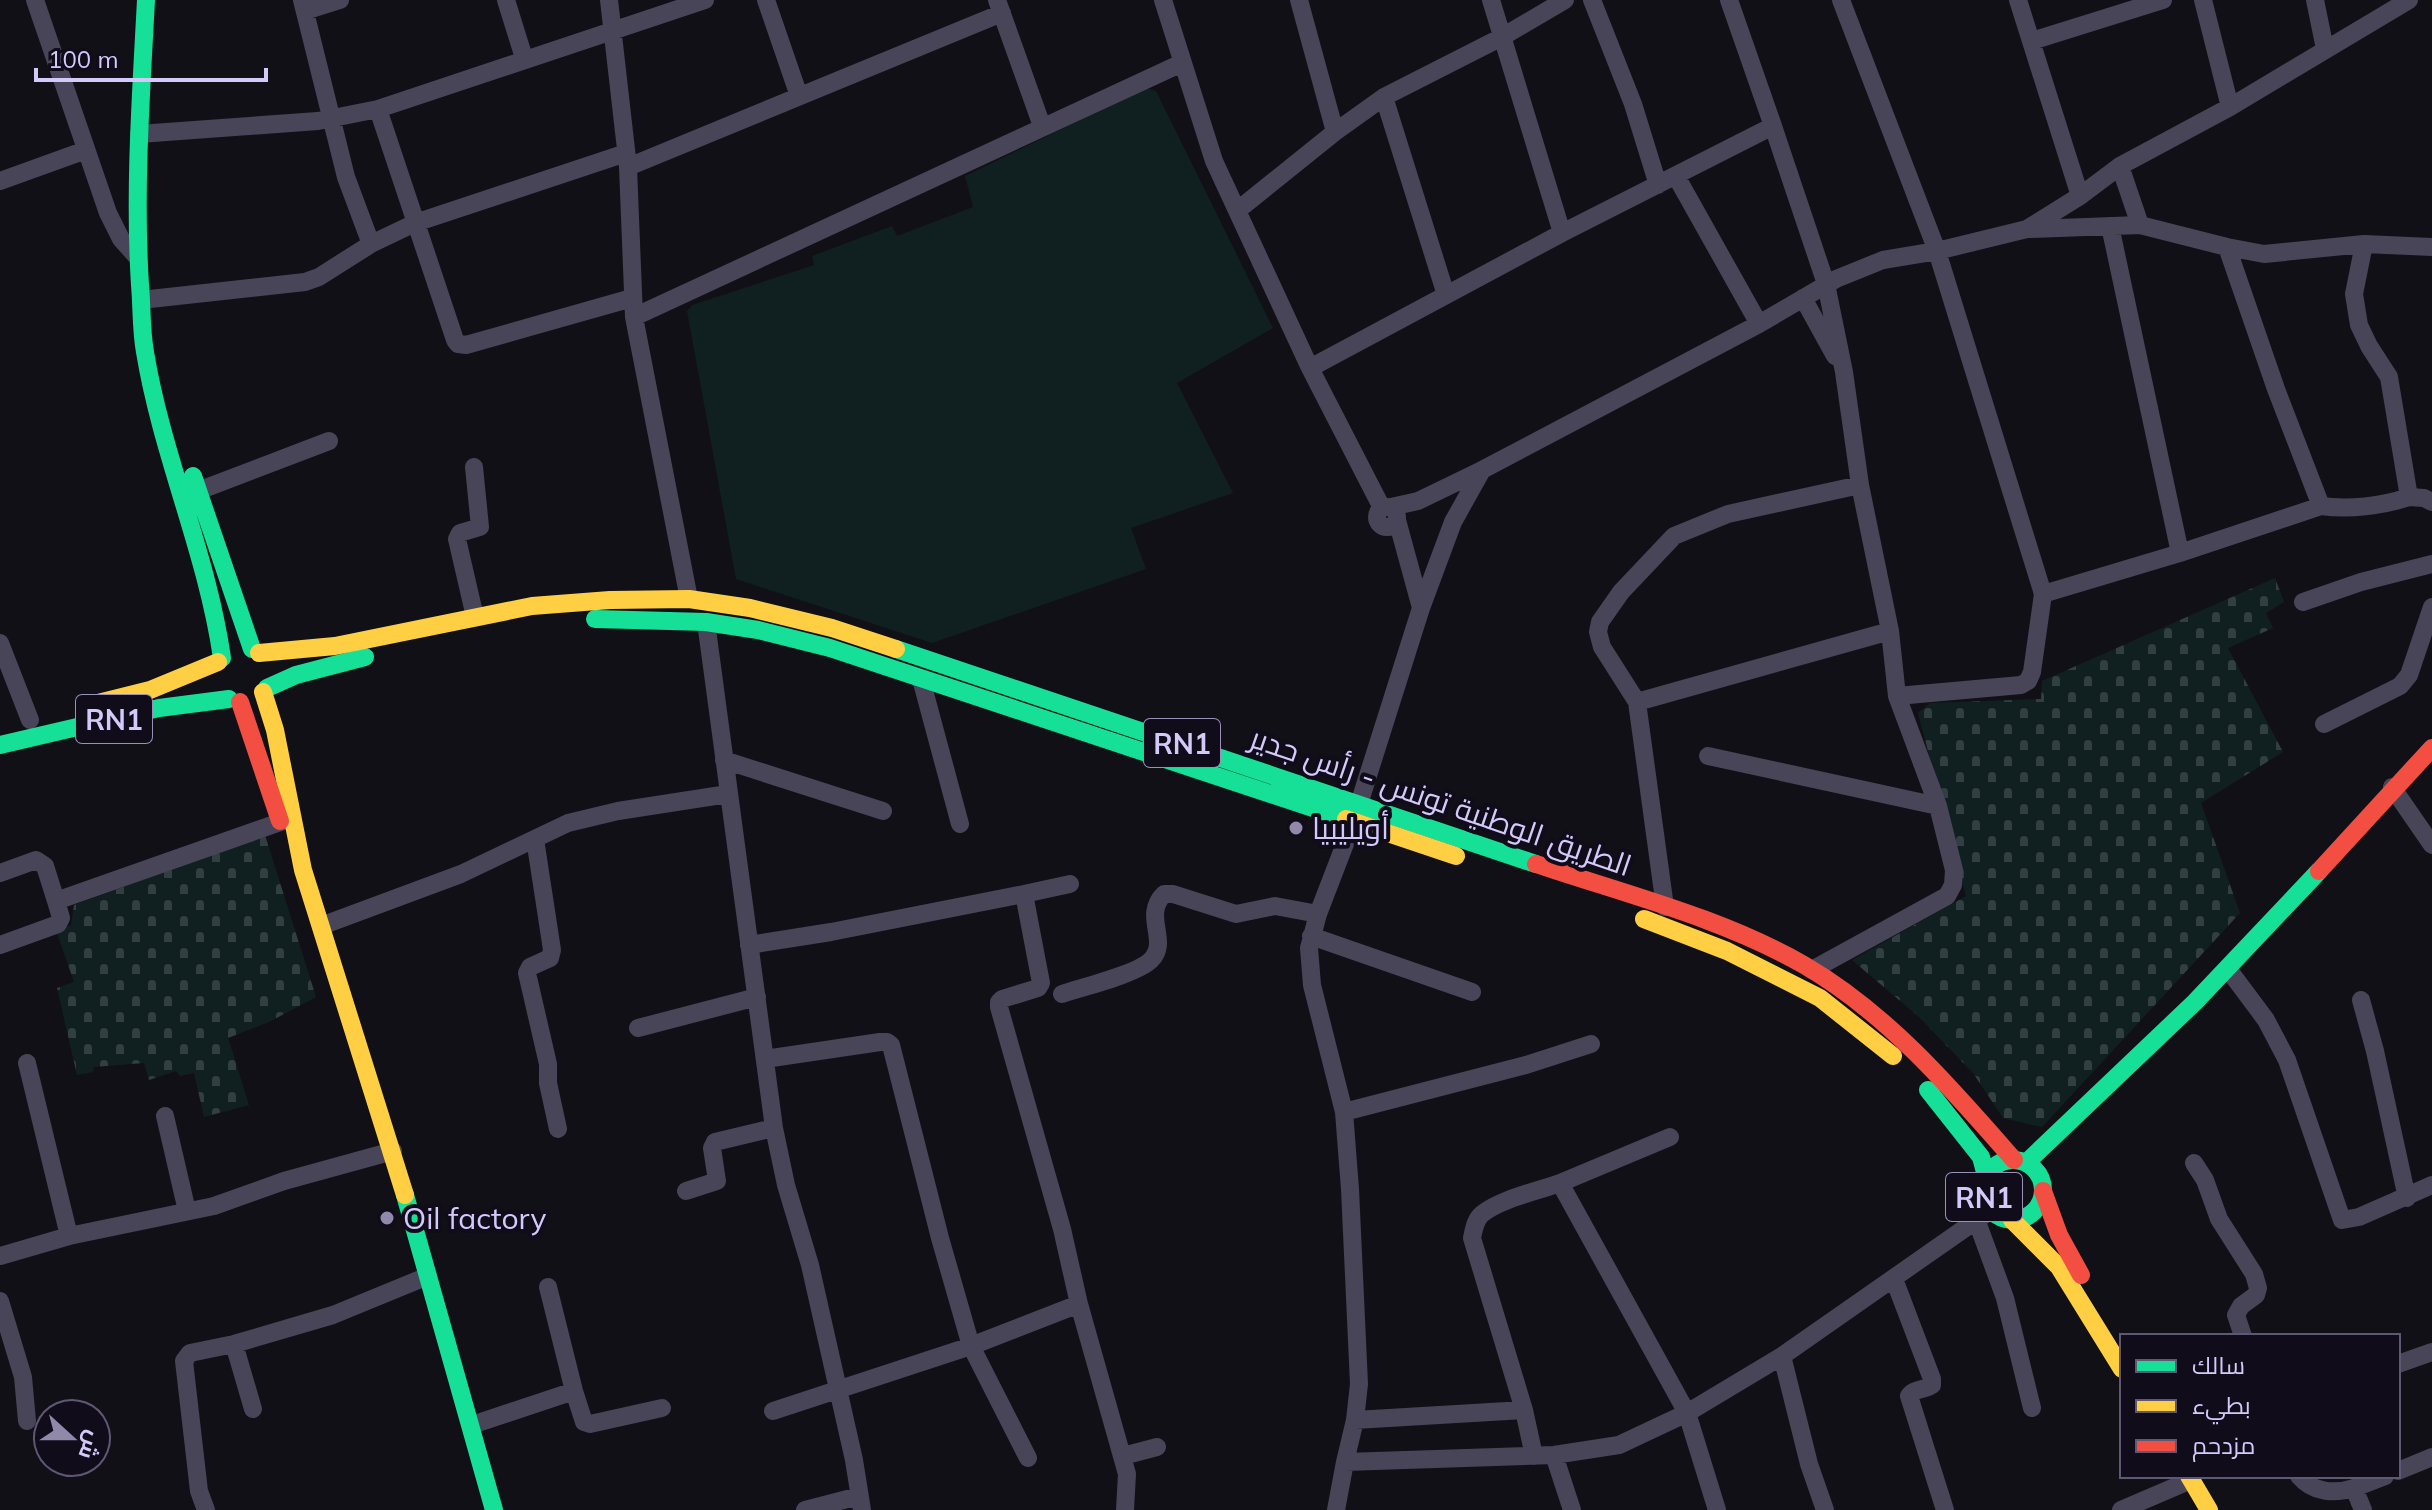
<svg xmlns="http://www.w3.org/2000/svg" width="2432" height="1510" font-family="Mulish,Cairo,sans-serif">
  <defs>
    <pattern id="cemetery-stones" width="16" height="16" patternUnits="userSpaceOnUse" patternTransform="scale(2)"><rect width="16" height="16" fill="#102021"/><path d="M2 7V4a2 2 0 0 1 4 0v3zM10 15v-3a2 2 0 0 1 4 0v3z" fill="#323f42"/></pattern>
  </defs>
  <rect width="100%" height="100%" fill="#111016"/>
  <path fill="#102021" d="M 1146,88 L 1156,91 L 1273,328 L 1177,383 L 1233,493 L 1131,528 L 1146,569 L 932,643 L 736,579 L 687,311 L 692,305 L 814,265 L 812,256 L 892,226 L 897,236 L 973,207 L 965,176 Z"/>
  <path fill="url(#cemetery-stones)" d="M 2275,578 L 2284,602 L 2266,613 L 2273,628 L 2228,648 L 2283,752 L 2201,803 L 2240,913 L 2042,1127 L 2003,1118 L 1973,1073 L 1919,1017 L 1852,960 L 1966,896 L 1918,713 L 1930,703 L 2041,699 L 2042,681 Z
    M 265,835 L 316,997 L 269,1022 L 228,1038 L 249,1105 L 204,1117 L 194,1073 L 180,1076 L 176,1071 L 149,1080 L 144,1063 L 94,1067 L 93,1072 L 77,1075 L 57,988 L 74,982 L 56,930 L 71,925 L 74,905 Z"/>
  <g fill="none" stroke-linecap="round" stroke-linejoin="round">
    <path stroke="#474557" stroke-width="18" d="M 35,0 L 108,213 L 121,239 L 138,258
      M 302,0 L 346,177 L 371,244
      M 506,0 L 524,58
      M 609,0 L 628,167 L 634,317 L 689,599
      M 766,0 L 799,96
      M 997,0 L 1042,126
      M 1163,0 L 1214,161 L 1310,368 L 1382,508
      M 1299,0 L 1335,132
      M 1491,0 L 1562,233
      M 1592,0 L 1633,104 L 1658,185
      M 1729,0 L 1773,126
      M 1841,0 L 1937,251 L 2043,594 L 2032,672 L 2028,681 L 2021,685 L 1897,696
      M 2018,0 L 2080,196
      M 2203,0 L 2230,107
      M 2315,0 L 2325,49
      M 305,11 L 340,0
      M 2032,41 L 2163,0
      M 1384,97 L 1446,295
      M 378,109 L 455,340 L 458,344 L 466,345 L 632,298
      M 139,134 L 318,121 L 378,109 L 705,0
      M 2120,166 L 2140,225
      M 628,167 L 1002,13
      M 1676,176 L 1759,324
      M 0,181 L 86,150
      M 1238,210 L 1335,132 L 1384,97 L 1502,37 L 1565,0
      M 2110,226 L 2180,553
      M 2030,229 L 2140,225 L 2227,247 L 2276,389 L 2321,506 L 2180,553 L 2043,594
      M 2364,244 L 2354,294 L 2359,325 L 2369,346 L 2389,377 L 2409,497 L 2424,498 L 2432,502
      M 2227,247 L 2264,254 L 2364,244 L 2432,247
      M 1803,298 L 1835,356
      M 141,300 L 305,282 L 319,277 L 371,244 L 415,223 L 626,153
      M 634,317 L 1182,63
      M 1310,368 L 1562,233 L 1773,126 L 1826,284 L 1844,372 L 1860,485 L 1890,631 L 1897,696 L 1938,806 L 1954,870 L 1953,885 L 1947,896 L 1812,970
      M 474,467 L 480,527 L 460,533 L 457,539 L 475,617
      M 198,491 L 329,441
      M 2321,506 C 2349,510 2382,506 2409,497
      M1377 517a10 10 0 1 1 20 0a10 10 0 1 1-20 0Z
      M 1391,507 L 1418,501 L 1482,470
      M 1397,520 L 1421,608
      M 2303,602 L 2361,582 L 2432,564
      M 706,622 L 774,1128 L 786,1185 L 810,1265 L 854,1460 L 862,1510
      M 0,643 L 30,720
      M 921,679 L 960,824
      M 1637,702 L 1890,631
      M 2324,724 L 2400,686 L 2409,675 L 2432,607
      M 1708,756 L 1938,806
      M 724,760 L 883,811
      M 2392,787 L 2432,845
      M 535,839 L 552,950 L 550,958 L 530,967 L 527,973 L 548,1064 L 548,1083 L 558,1129
      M 0,873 L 36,860 L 45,866 L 56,901 L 289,819
      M 1665,907 L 1637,702 L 1602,647 L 1598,632 L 1600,622 L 1621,592 L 1674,536 L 1728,514 L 1860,485
      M 321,926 L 461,874 L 568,823 L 618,811 L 728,794
      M 1311,936 L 1472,992
      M 0,945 L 58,924 L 61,918 L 56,901
      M 749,945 L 831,932 L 1024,894
      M 2228,969 L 2266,1020 L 2287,1060 L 2342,1220 L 2359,1217 L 2432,1185
      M 1062,994 C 1083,987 1137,974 1151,960 C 1170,941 1142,916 1164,894 L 1173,894 L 1236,914 L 1275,906 L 1318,914
      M 2361,1000 L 2375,1051 L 2407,1198
      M 638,1028 L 757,997
      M 765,1059 L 880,1042 L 887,1042 L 891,1045 L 940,1238 L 971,1346 L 1028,1458
      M 27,1063 L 69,1236
      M 1344,1112 L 1526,1065 L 1591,1044
      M 165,1116 L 187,1211
      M 1670,1137 L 1560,1183 L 1687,1413 L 1717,1510
      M 2194,1163 L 2205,1180 L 2219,1219 L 2254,1274 L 2258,1288 L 2256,1295 L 2241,1306 L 2236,1315 L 2243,1336
      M 686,1191 L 717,1181 L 712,1148 L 715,1142 L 774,1128
      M 1991,1210 L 1782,1356 L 1687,1413 L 1619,1445 L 1554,1455 L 1345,1462 L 1355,1420 L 1359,1384 L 1350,1189 L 1344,1112 L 1312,985 L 1309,948 L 1318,914 L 1353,823 L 1421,608 L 1453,522 L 1482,470 L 1759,324 L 1836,279 L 1883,260 L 1937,251 L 2027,229 L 2080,196 L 2120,166 L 2230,107 L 2409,0
      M 1976,1219 L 2005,1298 L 2032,1408
      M 0,1256 L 69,1236 L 214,1206 L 284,1181 L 393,1151
      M 1894,1279 L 1932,1379 L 1932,1385 C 1925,1390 1913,1389 1909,1396 L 1945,1510
      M 548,1287 L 574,1391 L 584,1422 L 590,1424 L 662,1408
      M 0,1301 L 23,1377 L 27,1421
      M 1079,1304 L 1127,1474 L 1125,1510
      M 234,1344 L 253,1409
      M 1782,1356 L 1809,1464 L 1825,1510
      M 2398,1364 L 2432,1352
      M 1524,1410 L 1472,1238 C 1474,1229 1475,1220 1482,1214 C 1500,1199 1538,1191 1560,1183
      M 773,1411 L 971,1346 L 1079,1304 L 1062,1229 L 999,1007 L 999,1002 L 1002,999 L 1038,988 L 1041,983 L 1024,894 L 1070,884
      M 1355,1420 L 1524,1410 L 1534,1456
      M 472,1425 L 574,1391
      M 1554,1455 L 1572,1510
      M 1123,1456 L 1157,1447
      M 2398,1471 L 2432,1457
      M 2299,1476 C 2313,1493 2335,1494 2354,1488 L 2363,1510
      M 2354,1488 L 2385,1476
      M 206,1510 L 199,1491 L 184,1361 L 190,1353 L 234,1344 L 333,1315 L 428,1276
      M 805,1510 L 859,1496
      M 1336,1510 L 1345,1462
      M 2121,1510 L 2191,1480"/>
    <path stroke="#16e098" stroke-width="18" d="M 146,0 C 141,95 134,190 140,285 C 142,308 141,330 145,352 C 162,456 207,553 222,658
      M 193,476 L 252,649
      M 595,619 L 706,622 L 758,630 L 830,648 L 1346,819
      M 896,649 L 1536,864
      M 267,688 L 296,675 L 365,657
      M 0,745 L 159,708 L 229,699
      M 1928,1090 L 1981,1157 L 1986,1176
      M1983 1190a30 30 0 1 1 60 0a30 30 0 1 1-60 0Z
      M 2026,1163 L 2195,1002 L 2319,871
      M 405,1195 L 494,1510"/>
    <path stroke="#ffcf43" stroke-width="18" d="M 259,653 L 335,646 L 532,606 L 610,600 L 689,599 L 750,608 L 832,628 L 896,649
      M 263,692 L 275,730 L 303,870 L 405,1195
      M 94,704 L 150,690 L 218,662
      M 1346,819 L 1456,856
      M 1644,919 L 1727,951 L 1820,998 L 1893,1056
      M 2012,1220 L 2059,1267 L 2122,1369
      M 2189,1476 L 2209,1510"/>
    <path stroke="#f24e42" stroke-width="18" d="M 240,702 L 280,821
      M 1536,864 C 1625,894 1722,918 1804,965 C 1887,1013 1952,1089 2014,1160
      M 2319,871 L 2432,748
      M 2043,1191 L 2059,1235 L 2081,1275"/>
  </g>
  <g fill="#9089aa" stroke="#100c1a" stroke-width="3">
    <circle cx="1296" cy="828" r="8"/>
    <circle cx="387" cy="1218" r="8"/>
  </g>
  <g text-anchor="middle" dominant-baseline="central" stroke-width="8" stroke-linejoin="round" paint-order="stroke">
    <g fill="#100c1a" stroke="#9991b7" stroke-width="2">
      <rect x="76" y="695" width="76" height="48" rx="6"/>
      <rect x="1144" y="719" width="76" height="48" rx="6"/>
      <rect x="1946" y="1173" width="76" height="48" rx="6"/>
    </g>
    <g font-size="28" font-weight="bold" fill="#d4cafa">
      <text x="114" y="719">RN1</text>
      <text x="1182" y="743">RN1</text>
      <text x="1984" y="1197">RN1</text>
    </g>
    <g font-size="30" fill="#d4cafa" stroke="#100c1a">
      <text transform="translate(1441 801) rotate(19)">الطريق الوطنية تونس - رأس جدير</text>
    </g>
    <g font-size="30" fill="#d4cafa" stroke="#100c1a" text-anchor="start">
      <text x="1312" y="828">أويليبيا</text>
      <text x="403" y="1218">Oil factory</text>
    </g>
  </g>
  <rect x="2120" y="1334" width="280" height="144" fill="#100c1a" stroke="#5e5874" stroke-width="2"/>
  <rect x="2136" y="1360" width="40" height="12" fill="#16e098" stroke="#5e5874" stroke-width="2"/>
  <text x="2192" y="1374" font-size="24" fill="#d4cafa">سالك</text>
  <rect x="2136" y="1400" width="40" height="12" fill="#ffcf43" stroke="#5e5874" stroke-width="2"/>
  <text x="2192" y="1414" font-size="24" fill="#d4cafa">بطيء</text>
  <rect x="2136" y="1440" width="40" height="12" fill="#f24e42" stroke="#5e5874" stroke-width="2"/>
  <text x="2192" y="1454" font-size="24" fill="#d4cafa">مزدحم</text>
  <g transform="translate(72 1438) rotate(111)"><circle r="38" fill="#100c1a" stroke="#5e5874" stroke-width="2"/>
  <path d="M0-6L14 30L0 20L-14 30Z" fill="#9089aa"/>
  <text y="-12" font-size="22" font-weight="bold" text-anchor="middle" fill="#d4cafa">ش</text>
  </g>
  <path d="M36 68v12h230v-12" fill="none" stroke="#d4cafa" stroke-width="4"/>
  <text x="48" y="68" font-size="24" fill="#d4cafa" stroke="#100c1a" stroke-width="6" paint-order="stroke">100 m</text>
</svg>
